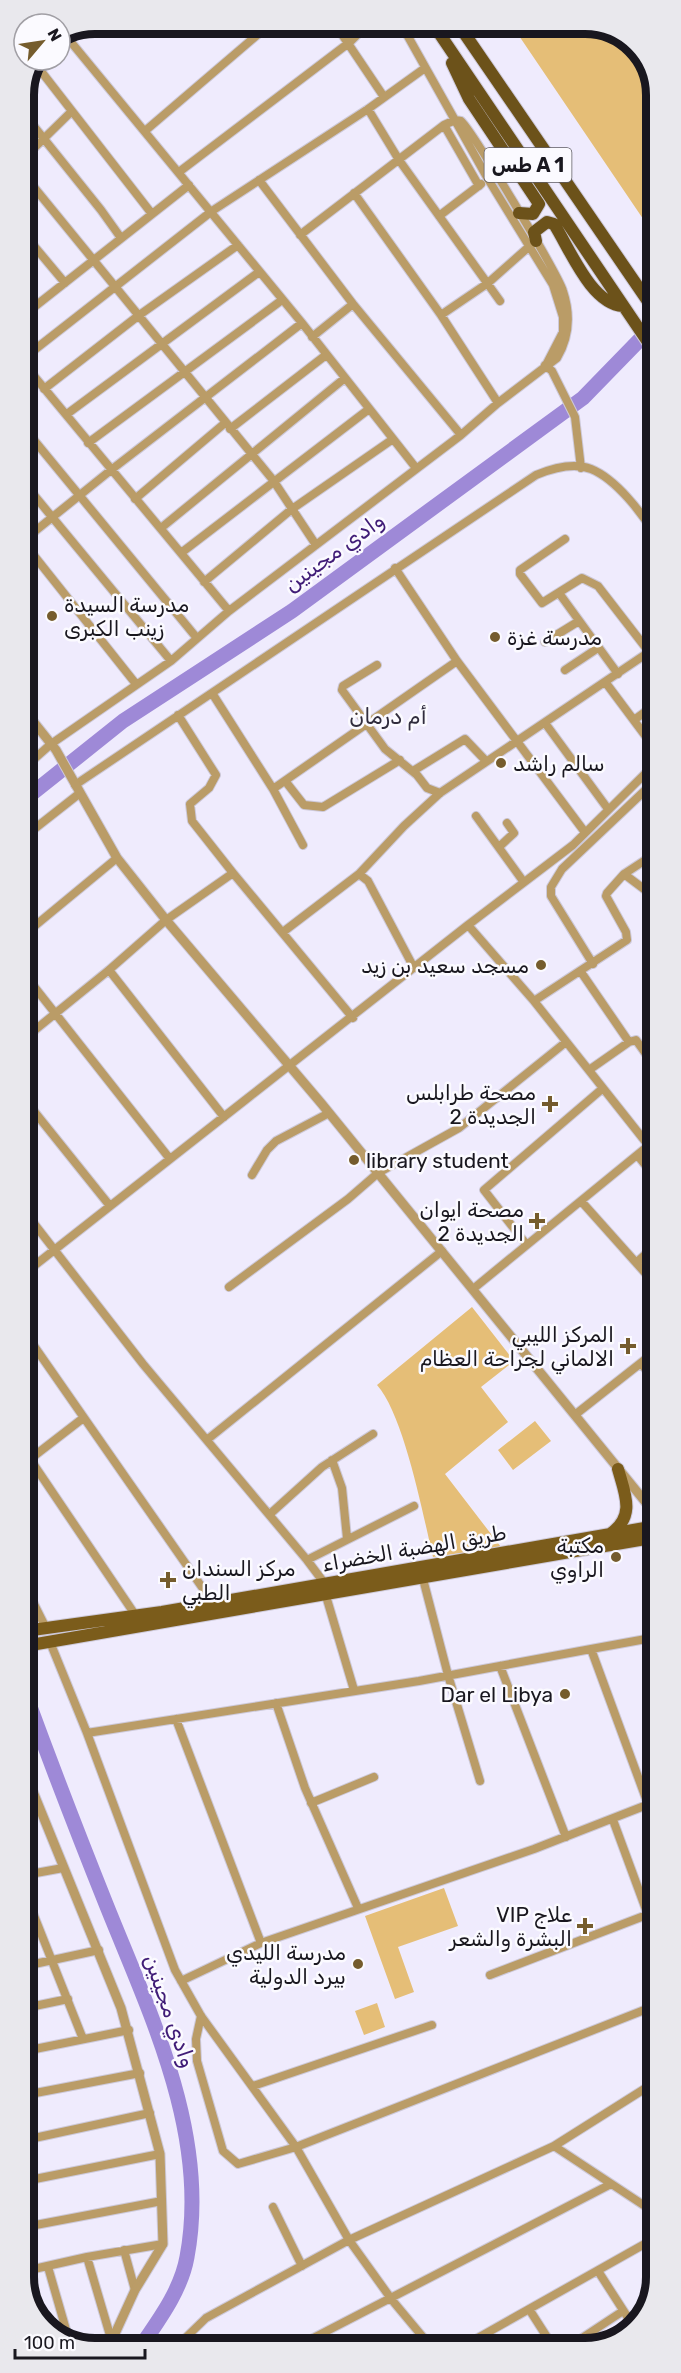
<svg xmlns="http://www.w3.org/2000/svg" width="681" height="2373" font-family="Rubik,'Noto Naskh Arabic',sans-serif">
  <rect width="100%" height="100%" fill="#efebfd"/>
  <path fill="#e5be77" d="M 511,24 L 594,25 L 633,42 L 656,81 L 656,238 Z
    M 472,1307 L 514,1361 L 481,1387 L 508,1422 L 445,1474 L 501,1547 L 433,1557 C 423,1515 404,1415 377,1385 Z
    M 535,1421 L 551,1441 L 513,1470 L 498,1450 Z
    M 444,1888 L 458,1926 L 398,1947 L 414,1992 L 395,1999 L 365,1916 Z
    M 377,2003 L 385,2027 L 364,2035 L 355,2011 Z"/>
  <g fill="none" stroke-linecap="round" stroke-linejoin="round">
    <path stroke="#9e89d7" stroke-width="15" d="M 24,800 L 123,721 L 292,611 L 583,398 L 656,323
      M 25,1693 C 51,1764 78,1834 106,1904 C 150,2014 210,2135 187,2257 C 181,2291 158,2321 139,2349"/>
    <g stroke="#cdc9d9" stroke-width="10">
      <path id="minor" d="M 335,24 L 384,97
        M 401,24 L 488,179 L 553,285 L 563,317 L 563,332 L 547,363
        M 66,36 L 302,323 L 416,468
        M 37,66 L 152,214
        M 368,109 L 399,160 L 500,301
        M 24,114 L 101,210 L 121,238
        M 444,125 L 479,186
        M 145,131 L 270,24
        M 24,158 L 72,111
        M 179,172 L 350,42 L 368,24
        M 24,175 L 273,480 L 316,545
        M 259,180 L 353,304 L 461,435
        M 354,193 L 441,315 L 498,403
        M 439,216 L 481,184
        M 24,234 L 65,283
        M 24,301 L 31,310
        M 24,315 L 189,185
        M 441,315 L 488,283 L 532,244
        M 312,337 L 353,304
        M 24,358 L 212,211 L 368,109 L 425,68
        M 24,364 L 229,611
        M 545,365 L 552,371 L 575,417 L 581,468
        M 44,389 L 138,316 L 238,245
        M 67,414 L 259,272
        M 24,428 L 196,637
        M 230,429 L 326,355
        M 88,443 L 282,300
        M 24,483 L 171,661
        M 135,499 L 225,423
        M 161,528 L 345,378
        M 565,539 L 520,570 L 520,574 L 542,603 L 582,578 L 598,586 L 656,661
        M 24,540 L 111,470 L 302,323
        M 24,543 L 136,684
        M 181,553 L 369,409
        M 395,568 L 457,661 L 584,831
        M 204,582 L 292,509 L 393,439
        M 559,593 L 618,674
        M 545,642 L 579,621
        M 377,665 L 343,686 L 342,690 L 385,749 L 417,775 L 427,788 L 440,793
        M 565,670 L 598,648
        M 606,683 L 656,750
        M 212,693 L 273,789 L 457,661
        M 634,720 L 656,704
        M 545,723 L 608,809
        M 656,763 L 573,845 L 468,925 L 534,1001 L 656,1155
        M 24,768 L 51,744 L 171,661 L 229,611 L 461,435 L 498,403 L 557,358 C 570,336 571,315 563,291 C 558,274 471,129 461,121 L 455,120 L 444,125 L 300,235
        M 413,771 L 465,739 L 486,761
        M 286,782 L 304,805 L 323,807 L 400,760
        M 75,785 L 536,475 C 553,468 573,462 591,469 C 616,479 642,513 656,536
        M 273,789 L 303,845
        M 476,816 L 523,881
        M 24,837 L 80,793
        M 499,847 L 514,833 L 507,823
        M 233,873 L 353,1018
        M 359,874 L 404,826 L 440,793 L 649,652
        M 624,874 L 656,898
        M 283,932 L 359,874 L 368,881 L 414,968
        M 25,934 L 117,858
        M 593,964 L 551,896 L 551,887 L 562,869 L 656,780
        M 109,970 L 224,1117
        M 581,972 L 629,1042
        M 25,975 L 170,1159
        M 534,1001 L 627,940 L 626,932 L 606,896 L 607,893 L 624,874 L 656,853
        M 25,1038 L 109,970 L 166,920 L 233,873 L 192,821 L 190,804 L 209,788 L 216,775 L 178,715
        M 589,1070 L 629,1042 L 636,1040 L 656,1068
        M 25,1100 L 110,1206
        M 638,1156 L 656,1178
        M 252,1175 L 267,1150 L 276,1141 L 329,1113
        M 581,1201 L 656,1285
        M 25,1212 L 143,1364 L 307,1560 L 414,1506
        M 526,1244 L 484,1190 L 602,1089
        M 637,1262 L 656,1245
        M 25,1273 C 172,1156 321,1042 468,925
        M 229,1287 L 348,1199 L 378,1173 L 459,1128 L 566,1042
        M 473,1289 L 648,1146
        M 25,1333 L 213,1603
        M 641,1363 L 656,1383
        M 576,1414 L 656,1351
        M 208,1439 L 442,1251
        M 30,1459 L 136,1616
        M 332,1460 L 342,1488 L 347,1538
        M 25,1463 L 82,1419
        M 270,1514 L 322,1467 L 373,1434
        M 307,1560 L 325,1584
        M 423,1579 L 448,1675 L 480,1781
        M 25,1586 L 46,1628
        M 326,1596 L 354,1690
        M 50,1642 L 87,1733 L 175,1970 L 201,2016 L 296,2147 L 349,2240 L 392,2300 L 432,2348
        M 500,1666 L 566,1837
        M 276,1703 L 305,1788 L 358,1908
        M 176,1719 L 261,1943
        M 87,1733 L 419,1681 L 591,1649
        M 311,1803 L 374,1777
        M 648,1804 L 591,1649 L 657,1637
        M 613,1820 L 648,1915
        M 25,1875 L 63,1868
        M 25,1893 L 83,2039
        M 25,1966 L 99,1950
        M 490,1975 L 657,1911
        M 181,1981 L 261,1943 L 534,1849 L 657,1801
        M 25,2008 L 68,1999
        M 201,2016 L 196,2039 L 197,2061 L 223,2151 L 238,2164 L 296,2147 L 657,2005
        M 25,2051 L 129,2030
        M 253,2086 L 432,2025
        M 25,2095 L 140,2073
        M 25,2140 L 150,2113
        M 554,2146 L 657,2214
        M 25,2181 L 160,2154
        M 273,2207 L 302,2266
        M 25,2227 L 162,2201
        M 124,2250 L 135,2290
        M 87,2257 L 112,2342
        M 48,2267 L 69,2340
        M 25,2271 L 87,2257 L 163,2244
        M 598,2271 L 634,2327
        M 529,2309 L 554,2348
        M 294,2348 L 611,2184
        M 460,2348 L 657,2237
        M 567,2348 L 623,2311
        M 174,2349 L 206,2318 L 349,2240 L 554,2146 L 657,2081"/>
    </g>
    <g stroke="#cdc9d9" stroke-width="11">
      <path id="tertiary" d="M 24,710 L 56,750 L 117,858 L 166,920 L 321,1103 L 656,1515
        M 25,1772 L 121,2008 L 160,2154 L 163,2244 L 135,2290 L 108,2349"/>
    </g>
    <g stroke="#cdc9d9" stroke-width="14">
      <path id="primary" d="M 610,1534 C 636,1516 625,1494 618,1469
        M 25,1631 L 162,1612 L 656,1526
        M 25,1646 L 657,1537"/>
    </g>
    <g stroke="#cdc9d9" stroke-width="14">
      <path id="trunk" d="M 433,24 L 656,354
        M 458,24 L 656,313
        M 452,63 L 469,99 L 539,204 L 533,214 L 519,213
        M 536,241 L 534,232 L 547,222 L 554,224 C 570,249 591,304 623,306"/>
    </g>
    <use href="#minor" stroke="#ba9c67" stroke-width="8"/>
    <use href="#tertiary" stroke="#ba9c67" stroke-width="9"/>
    <use href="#primary" stroke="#7b5c1b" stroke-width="12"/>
    <use href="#trunk" stroke="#6c521a" stroke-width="12"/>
  </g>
  <g fill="#755c2d" stroke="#fbfaff" stroke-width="2">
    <circle cx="52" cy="616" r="6"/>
    <circle cx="495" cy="637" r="6"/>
    <circle cx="501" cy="763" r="6"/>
    <circle cx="541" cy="965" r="6"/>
    <path d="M547 1095h6v6h6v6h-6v6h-6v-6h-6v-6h6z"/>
    <circle cx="354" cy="1160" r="6"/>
    <path d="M534 1212h6v6h6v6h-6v6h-6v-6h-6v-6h6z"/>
    <path d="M625 1337h6v6h6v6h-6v6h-6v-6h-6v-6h6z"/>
    <circle cx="616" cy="1557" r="6"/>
    <path d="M165 1571h6v6h6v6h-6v6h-6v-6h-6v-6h6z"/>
    <circle cx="565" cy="1694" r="6"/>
    <path d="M582 1917h6v6h6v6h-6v6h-6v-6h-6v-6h6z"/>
    <circle cx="358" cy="1964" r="6"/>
  </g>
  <g text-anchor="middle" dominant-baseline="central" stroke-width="5" stroke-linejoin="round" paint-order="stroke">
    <rect fill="#fbfaff" stroke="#5d5b62" stroke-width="1.5" x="484.5" y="148" width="87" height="34" rx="4.5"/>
    <g font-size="20" font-weight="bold" fill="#19171f">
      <text x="528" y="165">طس A 1</text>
    </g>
    <g font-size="21" fill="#19171f" stroke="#fbfaff" text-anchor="end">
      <text x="64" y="604" text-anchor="start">مدرسة السيدة<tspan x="64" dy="24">زينب الكبرى</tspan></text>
      <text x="507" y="637" text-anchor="start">مدرسة غزة</text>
      <text x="513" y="763" text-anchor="start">سالم راشد</text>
      <text x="529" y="965">مسجد سعيد بن زيد</text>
      <text x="536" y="1092">مصحة طرابلس<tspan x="536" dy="24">الجديدة 2</tspan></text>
      <text x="366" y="1160" text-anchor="start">library student</text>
      <text x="524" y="1209">مصحة ايوان<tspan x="524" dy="24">الجديدة 2</tspan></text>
      <text x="614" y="1334">المركز الليبي<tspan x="614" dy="24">الالماني لجراحة العظام</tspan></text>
      <text x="604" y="1545">مكتبة<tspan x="604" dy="24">الراوي</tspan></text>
      <text x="182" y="1568" text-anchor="start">مركز السندان<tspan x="182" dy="24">الطبي</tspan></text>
      <text x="553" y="1694">Dar el Libya</text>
      <text x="572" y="1914">VIP علاج<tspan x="572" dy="24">البشرة والشعر</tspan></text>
      <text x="346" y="1952">مدرسة الليدي<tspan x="346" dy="24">بيرد الدولية</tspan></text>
    </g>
    <g font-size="21" fill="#19171f" stroke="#fbfaff">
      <text transform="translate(414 1548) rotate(-10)">طريق الهضبة الخضراء</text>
    </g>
    <g font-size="22" font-style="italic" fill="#401c77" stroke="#fbfaff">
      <text transform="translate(334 552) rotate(-36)">وادي مجينين</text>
      <text transform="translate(170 2011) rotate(71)">وادي مجينين</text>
    </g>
    <g font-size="22" fill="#312d3e" stroke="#fbfaff">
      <text x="388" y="716">أم درمان</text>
    </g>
  </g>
  <path d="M0 0H681V2373H0ZM95 34H585A61 61 0 0 1 646 95V2277A61 61 0 0 1 585 2338H95A61 61 0 0 1 34 2277V95A61 61 0 0 1 95 34Z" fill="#e9e8ed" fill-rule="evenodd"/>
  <path fill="none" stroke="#19171f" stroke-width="8" d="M95 34H585A61 61 0 0 1 646 95V2277A61 61 0 0 1 585 2338H95A61 61 0 0 1 34 2277V95A61 61 0 0 1 95 34Z"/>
  <g transform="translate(42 42) rotate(61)"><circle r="28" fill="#fbfaff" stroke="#a19fa5" stroke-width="1.5"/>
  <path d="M0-4.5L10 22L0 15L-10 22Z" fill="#755c2d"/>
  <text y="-9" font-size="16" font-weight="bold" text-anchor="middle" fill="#19171f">N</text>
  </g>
  <path d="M15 2349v9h130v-9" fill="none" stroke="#19171f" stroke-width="3"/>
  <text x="24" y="2349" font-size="18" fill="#19171f" stroke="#fbfaff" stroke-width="4.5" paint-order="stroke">100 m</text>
</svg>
